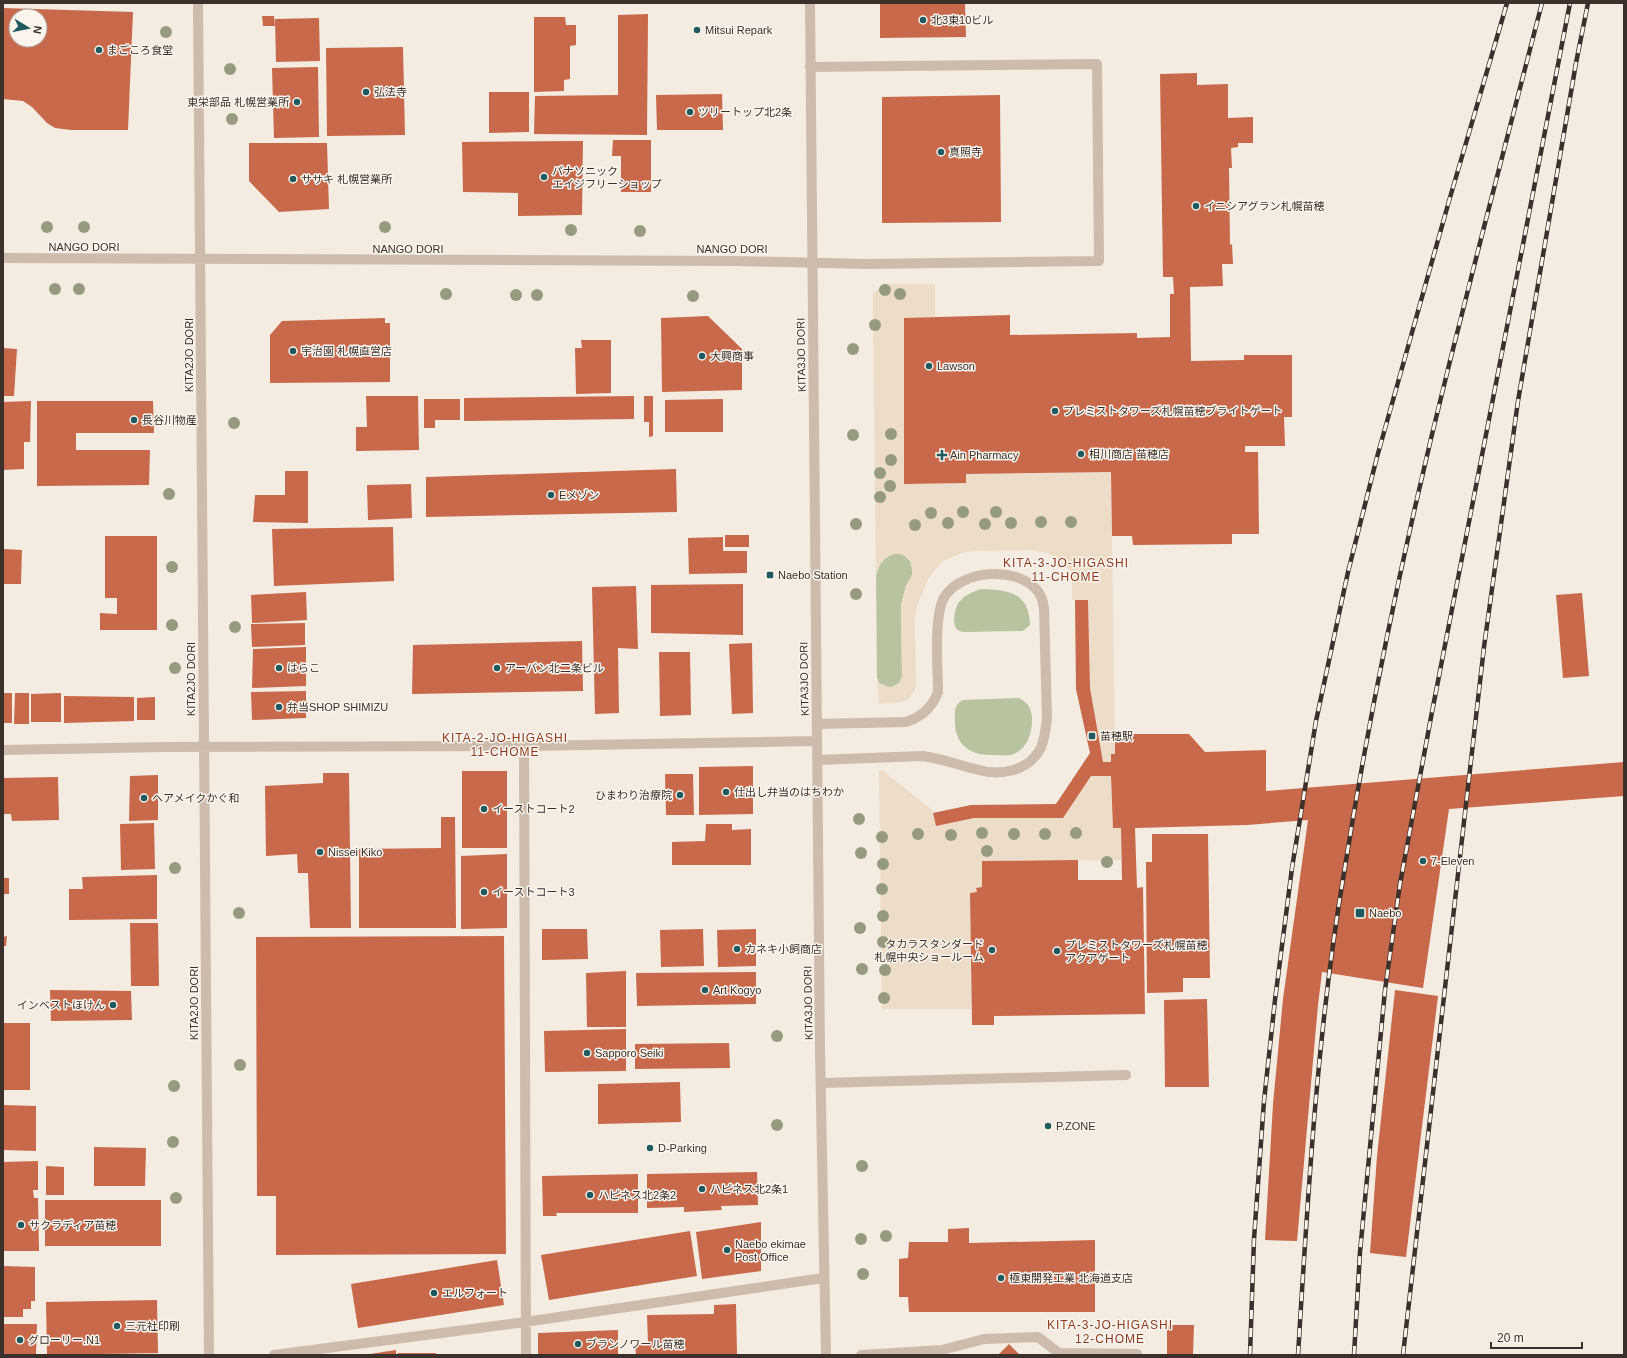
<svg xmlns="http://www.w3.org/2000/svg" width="1627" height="1358" font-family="Helvetica,'Noto Sans JP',sans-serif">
  <rect width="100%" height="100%" fill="#f4ebe1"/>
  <path fill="#b8c4a0" d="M 899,553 L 905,556 L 910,561 L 912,568 L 912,575 L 906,586 L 901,605 L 902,676 C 900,684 896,688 888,687 L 879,683 L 877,678 L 876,575 C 880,562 885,555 899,553 Z
    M 980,589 C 1007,590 1029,591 1030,625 L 1023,631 L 965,632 C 962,632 958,631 956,628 C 952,622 955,606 960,601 C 965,595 973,592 980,589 Z
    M 1019,698 C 1029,703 1032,710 1032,720 C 1032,734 1027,750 1011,755 C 1007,756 1001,755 996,755 C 974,756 956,748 955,724 C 955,713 953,705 963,700 Z"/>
  <path fill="#ecdcc8" d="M 884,284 L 935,284 L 935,317 L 904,318 L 905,484 L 966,483 L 966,474 L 1111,472 L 1115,754 L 1111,754 L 1111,762 L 1103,762 L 1090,688 L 1088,600 L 1072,600 L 1072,576 L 1070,571 L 1061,560 L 1048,553 L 1031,550 L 971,551 L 962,553 L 943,561 L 929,577 L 917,606 L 915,618 L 916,686 L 914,692 L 907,700 L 901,702 L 879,704 L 877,678 L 879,683 L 883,686 L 892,687 L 900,682 L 902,676 L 901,605 L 906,586 L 912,575 L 912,568 L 910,561 L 905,556 L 899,554 L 892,554 L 886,557 L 881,562 L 876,575 L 873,294 Z
    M 879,770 L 882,770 L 932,810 L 936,826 L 974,818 L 1063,818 L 1091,776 L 1111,776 L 1113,828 L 1121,828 L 1121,860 L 982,861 L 982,887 L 976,888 L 977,892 L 970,893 L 971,1009 L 882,1009 Z"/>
  <path fill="#c8694b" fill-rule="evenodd" d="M 880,3 L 965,3 L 966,37 L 880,38 Z
    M 3,8 L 133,12 L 128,130 L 71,130 L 55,128 L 47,123 L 32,107 L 23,101 L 3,99 ZM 16,16 L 40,16 L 40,40 L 16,40 Z
    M 648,14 L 647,135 L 534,134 L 535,96 L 618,95 L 618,15 Z
    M 262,16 L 274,16 L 275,26 L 263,26 Z
    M 534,17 L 565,17 L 566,25 L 576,25 L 576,45 L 570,46 L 570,79 L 564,80 L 564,91 L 534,92 Z
    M 319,18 L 320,61 L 276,62 L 275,19 Z
    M 403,47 L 405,135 L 327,136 L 326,48 Z
    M 318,67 L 319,137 L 274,138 L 272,68 Z
    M 1197,73 L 1197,85 L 1228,84 L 1228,118 L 1253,117 L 1253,143 L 1238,143 L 1238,147 L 1231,148 L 1232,168 L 1229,168 L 1230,245 L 1232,244 L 1233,264 L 1222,264 L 1223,286 L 1190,287 L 1191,361 L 1244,360 L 1244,355 L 1292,355 L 1292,417 L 1284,417 L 1285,446 L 1245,446 L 1245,452 L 1258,452 L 1259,534 L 1232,534 L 1232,544 L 1133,545 L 1132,536 L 1112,536 L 1111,472 L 966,474 L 966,483 L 904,484 L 904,318 L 1010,315 L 1010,335 L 1137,333 L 1137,338 L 1170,337 L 1170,294 L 1174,294 L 1173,277 L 1163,277 L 1160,74 Z
    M 489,92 L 529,92 L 529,132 L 489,133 Z
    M 722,94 L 723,130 L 657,130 L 656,95 Z
    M 1000,95 L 1001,222 L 882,223 L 882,97 Z
    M 613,140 L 651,140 L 651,192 L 621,192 L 621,156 L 612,156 Z
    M 583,141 L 582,215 L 518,216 L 518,193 L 463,192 L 462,142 Z
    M 249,143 L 327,143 L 329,209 L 279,212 L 249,181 Z
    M 708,316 L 742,349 L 742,390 L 662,392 L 661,318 Z
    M 385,318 L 385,323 L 390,323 L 390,382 L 270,383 L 270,335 L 282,321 Z
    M 581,340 L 611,340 L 611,393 L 576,394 L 575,348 L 582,348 Z
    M 3,348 L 17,349 L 14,396 L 3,396 Z
    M 366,396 L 418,396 L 419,450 L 356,451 L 356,427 L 367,427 Z
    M 634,396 L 634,419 L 464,421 L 464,398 Z
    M 644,396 L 653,396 L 653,436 L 649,437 L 649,422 L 644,422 Z
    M 424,399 L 460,399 L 460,420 L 435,420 L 435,428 L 424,428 Z
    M 723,399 L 723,432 L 665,432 L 665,400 Z
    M 31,401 L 30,442 L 24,442 L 24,469 L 3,470 L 3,402 Z
    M 37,401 L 153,401 L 154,433 L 76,433 L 76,450 L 150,450 L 149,485 L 37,486 Z
    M 676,469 L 677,512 L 426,517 L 426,477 Z
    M 285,471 L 308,471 L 308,523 L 253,522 L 255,495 L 285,495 Z
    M 411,484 L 412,518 L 368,520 L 367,485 Z
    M 393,527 L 394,581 L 274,586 L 272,529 Z
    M 725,535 L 749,535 L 749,547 L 725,547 Z
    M 105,536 L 157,536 L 157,630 L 100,630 L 100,613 L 117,614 L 117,598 L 105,598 Z
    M 723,537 L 723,551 L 747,551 L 747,573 L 689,574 L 688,538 Z
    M 3,549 L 22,550 L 21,584 L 3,584 Z
    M 743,584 L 743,635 L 651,633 L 651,585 Z
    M 636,586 L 638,649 L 618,648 L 619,713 L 595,714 L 592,587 Z
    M 306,592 L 307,620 L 252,623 L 251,595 Z
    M 1582,593 L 1589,676 L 1563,678 L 1556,595 Z
    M 1075,600 L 1088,600 L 1090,688 L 1103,762 L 1111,762 L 1111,754 L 1115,754 L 1115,734 L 1189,734 L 1205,752 L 1266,750 L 1266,791 L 1624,762 L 1624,796 L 1449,809 L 1423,988 L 1322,972 L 1318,1005 L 1297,1241 L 1265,1240 L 1273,1104 L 1283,999 L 1308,820 L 1247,825 L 1135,828 L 1137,888 L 1143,887 L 1145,1014 L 994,1016 L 994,1025 L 972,1025 L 970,893 L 977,892 L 976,888 L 982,887 L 982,861 L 1078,860 L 1078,880 L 1122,880 L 1121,828 L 1113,828 L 1111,776 L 1091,776 L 1063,818 L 974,818 L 936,826 L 933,813 L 971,805 L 1056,804 L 1090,753 L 1076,689 Z
    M 305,623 L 305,645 L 252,647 L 251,624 Z
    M 582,641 L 583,691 L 412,694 L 413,645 Z
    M 752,643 L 753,713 L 732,714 L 729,644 Z
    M 306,647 L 306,686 L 252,688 L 253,649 Z
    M 659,652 L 690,652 L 691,715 L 660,716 Z
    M 306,691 L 306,718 L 252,720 L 251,692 Z
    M 3,693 L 12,693 L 12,723 L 3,723 Z
    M 15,693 L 29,693 L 29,724 L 14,724 Z
    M 61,693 L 61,722 L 31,722 L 31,694 Z
    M 64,696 L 134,697 L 134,721 L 64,723 Z
    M 155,697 L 155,720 L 137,720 L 137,698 Z
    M 753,766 L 753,814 L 699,815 L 699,767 Z
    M 462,771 L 507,771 L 507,848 L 462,848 Z
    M 323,773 L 349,773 L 351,928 L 310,928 L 308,873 L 298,873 L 297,854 L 266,856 L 265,786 L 323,783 Z
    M 665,774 L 693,774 L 694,815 L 666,815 Z
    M 158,775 L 158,820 L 129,821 L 130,776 Z
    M 58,777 L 59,820 L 12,821 L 11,814 L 3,814 L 3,778 Z
    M 441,817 L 455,817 L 456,928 L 359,928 L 359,849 L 441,848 Z
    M 154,823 L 155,869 L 121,870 L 120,824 Z
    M 706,824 L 732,824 L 732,830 L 751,829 L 751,865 L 672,865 L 672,842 L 705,841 Z
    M 1152,834 L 1208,834 L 1210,978 L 1183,978 L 1183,992 L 1147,993 L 1146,862 L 1152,862 Z
    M 507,854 L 507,928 L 461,929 L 461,856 Z
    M 157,875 L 157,919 L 69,920 L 69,889 L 83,889 L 82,877 Z
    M 3,878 L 9,878 L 9,894 L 3,894 Z
    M 130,923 L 158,923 L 159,986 L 131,986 Z
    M 542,929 L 587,929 L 588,959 L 542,960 Z
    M 703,929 L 704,966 L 661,967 L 660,930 Z
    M 756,929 L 756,966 L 718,967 L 717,930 Z
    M 7,936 L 6,946 L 3,946 L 3,937 Z
    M 504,936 L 506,1254 L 276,1255 L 276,1196 L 257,1196 L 256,937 Z
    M 626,971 L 626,1027 L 587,1027 L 586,973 Z
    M 756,972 L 756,1004 L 637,1006 L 636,973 Z
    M 50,990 L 131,991 L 132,1020 L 51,1021 Z
    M 1395,990 L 1438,996 L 1406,1257 L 1370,1253 L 1377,1156 Z
    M 1207,999 L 1209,1087 L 1165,1087 L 1164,1000 Z
    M 3,1023 L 30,1023 L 30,1090 L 3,1090 Z
    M 626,1029 L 626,1071 L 545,1072 L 544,1031 Z
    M 729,1043 L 730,1068 L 635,1069 L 635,1044 Z
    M 680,1082 L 681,1122 L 598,1124 L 598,1084 Z
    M 3,1105 L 36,1106 L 36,1151 L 3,1150 Z
    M 94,1147 L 146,1148 L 145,1186 L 94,1186 Z
    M 38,1161 L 38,1190 L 33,1190 L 34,1198 L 38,1198 L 39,1251 L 3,1251 L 3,1162 Z
    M 46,1166 L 64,1167 L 64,1195 L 46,1195 Z
    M 757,1172 L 758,1205 L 721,1206 L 722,1210 L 684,1212 L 684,1207 L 647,1208 L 647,1174 Z
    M 638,1174 L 638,1213 L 556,1213 L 557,1216 L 543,1216 L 542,1176 Z
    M 45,1200 L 161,1200 L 161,1246 L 45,1246 Z
    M 761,1222 L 761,1271 L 702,1279 L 696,1232 Z
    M 969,1228 L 969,1243 L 1095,1240 L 1095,1312 L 909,1312 L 908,1297 L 899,1297 L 899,1259 L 908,1258 L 909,1242 L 948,1242 L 948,1229 Z
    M 690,1231 L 697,1276 L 549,1300 L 541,1255 Z
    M 497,1260 L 504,1305 L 358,1328 L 351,1284 Z
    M 3,1266 L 35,1267 L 35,1301 L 31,1301 L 31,1309 L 23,1309 L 23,1317 L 3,1317 Z
    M 157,1300 L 158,1353 L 47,1355 L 46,1302 Z
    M 736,1304 L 737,1355 L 636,1355 L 635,1345 L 648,1344 L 647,1315 L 714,1314 L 714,1305 Z
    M 3,1324 L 37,1324 L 36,1355 L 3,1355 Z
    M 1167,1325 L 1194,1325 L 1193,1355 L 1167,1355 Z
    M 618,1330 L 618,1355 L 538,1355 L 538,1333 Z
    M 1009,1344 L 1020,1355 L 998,1355 Z
    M 396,1350 L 396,1355 L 370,1355 L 370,1354 Z
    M 398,1353 L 436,1353 L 436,1355 L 398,1355 Z"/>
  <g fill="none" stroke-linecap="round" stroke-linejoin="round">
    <path stroke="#cdbbac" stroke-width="10" d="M 198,3 L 209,1355
      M 810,3 L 820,1052 L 826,1355
      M 3,258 L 736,261 L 866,264 L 1099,261 L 1097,64 L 810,67
      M 817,724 L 906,722 C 922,717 932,708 938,692 C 938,669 933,614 945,596 C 963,570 1014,566 1036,589 C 1041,594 1043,601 1044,608 L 1047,719 C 1045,729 1045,743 1039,751 C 1027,771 1000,776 979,770 C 960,766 942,758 922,756 L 818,760
      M 524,746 L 526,1355
      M 3,750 L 164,747 L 524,746 L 817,741
      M 821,1083 L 1126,1075
      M 274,1355 L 525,1322 L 823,1278
      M 861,1355 L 942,1350 L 984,1339 L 1038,1337 L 1059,1353 L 1137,1354"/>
    <g stroke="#3b302b" stroke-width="4.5">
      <path id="rail" d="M 1250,1355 L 1254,1239 L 1264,1101 L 1275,1000 L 1292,868 L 1316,721 L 1348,572 L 1377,457 L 1449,201 L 1507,3
        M 1298,1355 C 1308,1194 1317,1032 1344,873 C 1371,702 1407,533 1449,365 C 1479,244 1511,124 1542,3
        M 1354,1355 L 1360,1252 L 1385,990 L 1400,884 L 1432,712 L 1570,3
        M 1403,1355 L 1484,647 L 1518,401 L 1576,63 L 1588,3"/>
    </g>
    <use href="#rail" stroke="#fbf5ee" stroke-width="3" stroke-dasharray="9" stroke-linecap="butt"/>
  </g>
  <g fill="#969b7f">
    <circle cx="166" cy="32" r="6"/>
    <circle cx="230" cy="69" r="6"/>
    <circle cx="232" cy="119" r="6"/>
    <circle cx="47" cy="227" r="6"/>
    <circle cx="84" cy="227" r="6"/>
    <circle cx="385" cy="227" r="6"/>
    <circle cx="571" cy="230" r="6"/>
    <circle cx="640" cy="231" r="6"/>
    <circle cx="55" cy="289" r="6"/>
    <circle cx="79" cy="289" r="6"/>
    <circle cx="885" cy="290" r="6"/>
    <circle cx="446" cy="294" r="6"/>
    <circle cx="900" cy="294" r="6"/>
    <circle cx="516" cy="295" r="6"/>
    <circle cx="537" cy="295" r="6"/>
    <circle cx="693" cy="296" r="6"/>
    <circle cx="875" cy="325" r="6"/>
    <circle cx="853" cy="349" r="6"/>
    <circle cx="234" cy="423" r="6"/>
    <circle cx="891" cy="434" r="6"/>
    <circle cx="853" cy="435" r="6"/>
    <circle cx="891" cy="460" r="6"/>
    <circle cx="880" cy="473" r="6"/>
    <circle cx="890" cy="486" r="6"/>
    <circle cx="169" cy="494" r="6"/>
    <circle cx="880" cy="497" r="6"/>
    <circle cx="963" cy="512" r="6"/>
    <circle cx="996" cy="512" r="6"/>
    <circle cx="931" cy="513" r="6"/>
    <circle cx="1041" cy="522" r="6"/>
    <circle cx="1071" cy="522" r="6"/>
    <circle cx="948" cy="523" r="6"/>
    <circle cx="1011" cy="523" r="6"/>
    <circle cx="856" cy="524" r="6"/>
    <circle cx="985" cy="524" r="6"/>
    <circle cx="915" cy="525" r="6"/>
    <circle cx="172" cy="567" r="6"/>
    <circle cx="856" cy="594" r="6"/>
    <circle cx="172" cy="625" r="6"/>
    <circle cx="235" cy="627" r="6"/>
    <circle cx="175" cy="668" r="6"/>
    <circle cx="859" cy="819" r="6"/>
    <circle cx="982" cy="833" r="6"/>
    <circle cx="1076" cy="833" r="6"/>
    <circle cx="918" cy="834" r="6"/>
    <circle cx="1014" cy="834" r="6"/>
    <circle cx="1045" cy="834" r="6"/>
    <circle cx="951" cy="835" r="6"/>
    <circle cx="882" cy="837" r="6"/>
    <circle cx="987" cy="851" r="6"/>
    <circle cx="861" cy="853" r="6"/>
    <circle cx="1107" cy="862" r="6"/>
    <circle cx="883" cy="864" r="6"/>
    <circle cx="175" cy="868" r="6"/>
    <circle cx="882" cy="889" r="6"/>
    <circle cx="239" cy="913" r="6"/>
    <circle cx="883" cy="916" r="6"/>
    <circle cx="860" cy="928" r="6"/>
    <circle cx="883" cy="942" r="6"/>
    <circle cx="862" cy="969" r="6"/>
    <circle cx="885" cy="970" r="6"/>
    <circle cx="884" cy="998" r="6"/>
    <circle cx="777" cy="1036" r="6"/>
    <circle cx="240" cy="1065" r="6"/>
    <circle cx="174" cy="1086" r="6"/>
    <circle cx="777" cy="1125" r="6"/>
    <circle cx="173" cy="1142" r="6"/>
    <circle cx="862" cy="1166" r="6"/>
    <circle cx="176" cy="1198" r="6"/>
    <circle cx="886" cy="1236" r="6"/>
    <circle cx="861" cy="1239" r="6"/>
    <circle cx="863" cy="1274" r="6"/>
  </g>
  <g fill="#1f5a5e" stroke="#fbf5ee" stroke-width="1.5">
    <circle cx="923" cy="20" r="4"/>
    <circle cx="697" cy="30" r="4"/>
    <circle cx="99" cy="50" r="4"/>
    <circle cx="366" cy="92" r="4"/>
    <circle cx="297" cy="102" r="4"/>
    <circle cx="690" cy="112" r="4"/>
    <circle cx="941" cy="152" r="4"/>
    <circle cx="544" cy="177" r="4"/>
    <circle cx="293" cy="179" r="4"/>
    <circle cx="1196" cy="206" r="4"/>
    <circle cx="293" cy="351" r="4"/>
    <circle cx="702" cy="356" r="4"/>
    <circle cx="929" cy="366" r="4"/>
    <circle cx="1055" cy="411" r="4"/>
    <circle cx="134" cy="420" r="4"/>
    <circle cx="1081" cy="454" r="4"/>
    <path d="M940 449h4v4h4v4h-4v4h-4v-4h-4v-4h4z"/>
    <circle cx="551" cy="495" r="4"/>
    <rect x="766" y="571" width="8" height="8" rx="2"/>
    <circle cx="279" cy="668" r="4"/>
    <circle cx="497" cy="668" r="4"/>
    <circle cx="279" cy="707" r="4"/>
    <rect x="1088" y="732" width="8" height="8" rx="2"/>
    <circle cx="726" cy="792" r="4"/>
    <circle cx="680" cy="795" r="4"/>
    <circle cx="144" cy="798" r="4"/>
    <circle cx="484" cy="809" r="4"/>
    <circle cx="320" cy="852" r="4"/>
    <circle cx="1423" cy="861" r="4"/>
    <circle cx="484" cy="892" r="4"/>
    <rect x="1355" y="908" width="10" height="10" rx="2"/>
    <circle cx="737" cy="949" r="4"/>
    <circle cx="992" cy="950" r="4"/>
    <circle cx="1057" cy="951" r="4"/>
    <circle cx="705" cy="990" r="4"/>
    <circle cx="113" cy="1005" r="4"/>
    <circle cx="587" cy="1053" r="4"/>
    <circle cx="1048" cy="1126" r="4"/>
    <circle cx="650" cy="1148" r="4"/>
    <circle cx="702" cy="1189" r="4"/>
    <circle cx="590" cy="1195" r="4"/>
    <circle cx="21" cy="1225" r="4"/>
    <circle cx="727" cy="1250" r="4"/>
    <circle cx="1001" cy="1278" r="4"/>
    <circle cx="434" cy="1293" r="4"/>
    <circle cx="117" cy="1326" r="4"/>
    <circle cx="20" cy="1340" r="4"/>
    <circle cx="578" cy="1344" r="4"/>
  </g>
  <g text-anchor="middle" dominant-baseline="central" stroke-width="3" stroke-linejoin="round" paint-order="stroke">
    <g font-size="11" fill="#3b302b" stroke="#fbf5ee" text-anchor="start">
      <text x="931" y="20">北3東10ビル</text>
      <text x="705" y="30">Mitsui Repark</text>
      <text x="107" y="50">まごころ食堂</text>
      <text x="374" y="92">弘法寺</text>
      <text x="289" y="102" text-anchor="end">東栄部品 札幌営業所</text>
      <text x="698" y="112">ツリートップ北2条</text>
      <text x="949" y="152">真照寺</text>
      <text x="552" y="171">パナソニック<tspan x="552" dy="13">エイジフリーショップ</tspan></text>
      <text x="301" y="179">ササキ 札幌営業所</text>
      <text x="1204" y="206">イニシアグラン札幌苗穂</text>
      <text x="301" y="351">宇治園 札幌直営店</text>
      <text x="710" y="356">大興商事</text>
      <text x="937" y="366">Lawson</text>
      <text x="1063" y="411">プレミストタワーズ札幌苗穂ブライトゲート</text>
      <text x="142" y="420">長谷川物産</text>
      <text x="1089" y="454">相川商店 苗穂店</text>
      <text x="950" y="455">Ain Pharmacy</text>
      <text x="559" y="495">Eメゾン</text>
      <text x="778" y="575">Naebo Station</text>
      <text x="287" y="668">はらこ</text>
      <text x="505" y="668">アーバン北二条ビル</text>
      <text x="287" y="707">弁当SHOP SHIMIZU</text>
      <text x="1100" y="736">苗穂駅</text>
      <text x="734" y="792">仕出し弁当のはちわか</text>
      <text x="672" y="795" text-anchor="end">ひまわり治療院</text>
      <text x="152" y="798">ヘアメイクかぐ和</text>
      <text x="492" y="809">イーストコート2</text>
      <text x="328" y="852">Nissei Kiko</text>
      <text x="1431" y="861">7-Eleven</text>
      <text x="492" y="892">イーストコート3</text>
      <text x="1369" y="913">Naebo</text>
      <text x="984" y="944" text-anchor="end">タカラスタンダード<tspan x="984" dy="13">札幌中央ショールーム</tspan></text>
      <text x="1065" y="945">プレミストタワーズ札幌苗穂<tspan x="1065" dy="13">アクアゲート</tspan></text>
      <text x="745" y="949">カネキ小飼商店</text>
      <text x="713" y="990">Art Kogyo</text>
      <text x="105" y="1005" text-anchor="end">インベストほけん</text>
      <text x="595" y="1053">Sapporo Seiki</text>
      <text x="1056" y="1126">P.ZONE</text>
      <text x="658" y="1148">D-Parking</text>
      <text x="710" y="1189">ハピネス北2条1</text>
      <text x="598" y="1195">ハピネス北2条2</text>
      <text x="29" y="1225">サクラディア苗穂</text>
      <text x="735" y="1244">Naebo ekimae<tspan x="735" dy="13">Post Office</tspan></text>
      <text x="1009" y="1278">極東開発工業 北海道支店</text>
      <text x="442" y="1293">エルフォート</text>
      <text x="125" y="1326">三元社印刷</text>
      <text x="28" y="1340">グローリー.N1</text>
      <text x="586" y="1344">ブランノワール苗穂</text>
    </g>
    <g font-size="11" fill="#3b302b" stroke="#fbf5ee">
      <text x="84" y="247">NANGO DORI</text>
      <text x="408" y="249">NANGO DORI</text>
      <text x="732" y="249">NANGO DORI</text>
      <text transform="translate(189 355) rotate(-90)">KITA2JO DORI</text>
      <text transform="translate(801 355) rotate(-91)">KITA3JO DORI</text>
      <text transform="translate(191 679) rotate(-90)">KITA2JO DORI</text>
      <text transform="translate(804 679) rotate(-91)">KITA3JO DORI</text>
      <text transform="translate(194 1003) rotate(-90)">KITA2JO DORI</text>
      <text transform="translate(808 1003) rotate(-91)">KITA3JO DORI</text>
    </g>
    <g font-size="12" letter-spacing="1" fill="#8c3b22" stroke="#fbf5ee">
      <text x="1066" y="563">KITA-3-JO-HIGASHI<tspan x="1066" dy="14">11-CHOME</tspan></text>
      <text x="505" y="738">KITA-2-JO-HIGASHI<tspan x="505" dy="14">11-CHOME</tspan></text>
      <text x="1110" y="1325">KITA-3-JO-HIGASHI<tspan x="1110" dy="14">12-CHOME</tspan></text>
    </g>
  </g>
  <rect width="1627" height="1358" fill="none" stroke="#3b302b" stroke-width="8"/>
  <g transform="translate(28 28) rotate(100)"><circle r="19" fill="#fbf5ee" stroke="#aea6a0"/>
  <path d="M0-3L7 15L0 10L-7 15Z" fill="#1f5a5e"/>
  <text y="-6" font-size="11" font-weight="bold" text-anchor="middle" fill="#3b302b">N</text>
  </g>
  <path d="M1491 1342v6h91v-6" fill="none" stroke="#3b302b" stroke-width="2"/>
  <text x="1497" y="1342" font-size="12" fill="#3b302b" stroke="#fbf5ee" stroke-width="3" paint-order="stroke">20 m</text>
</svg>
